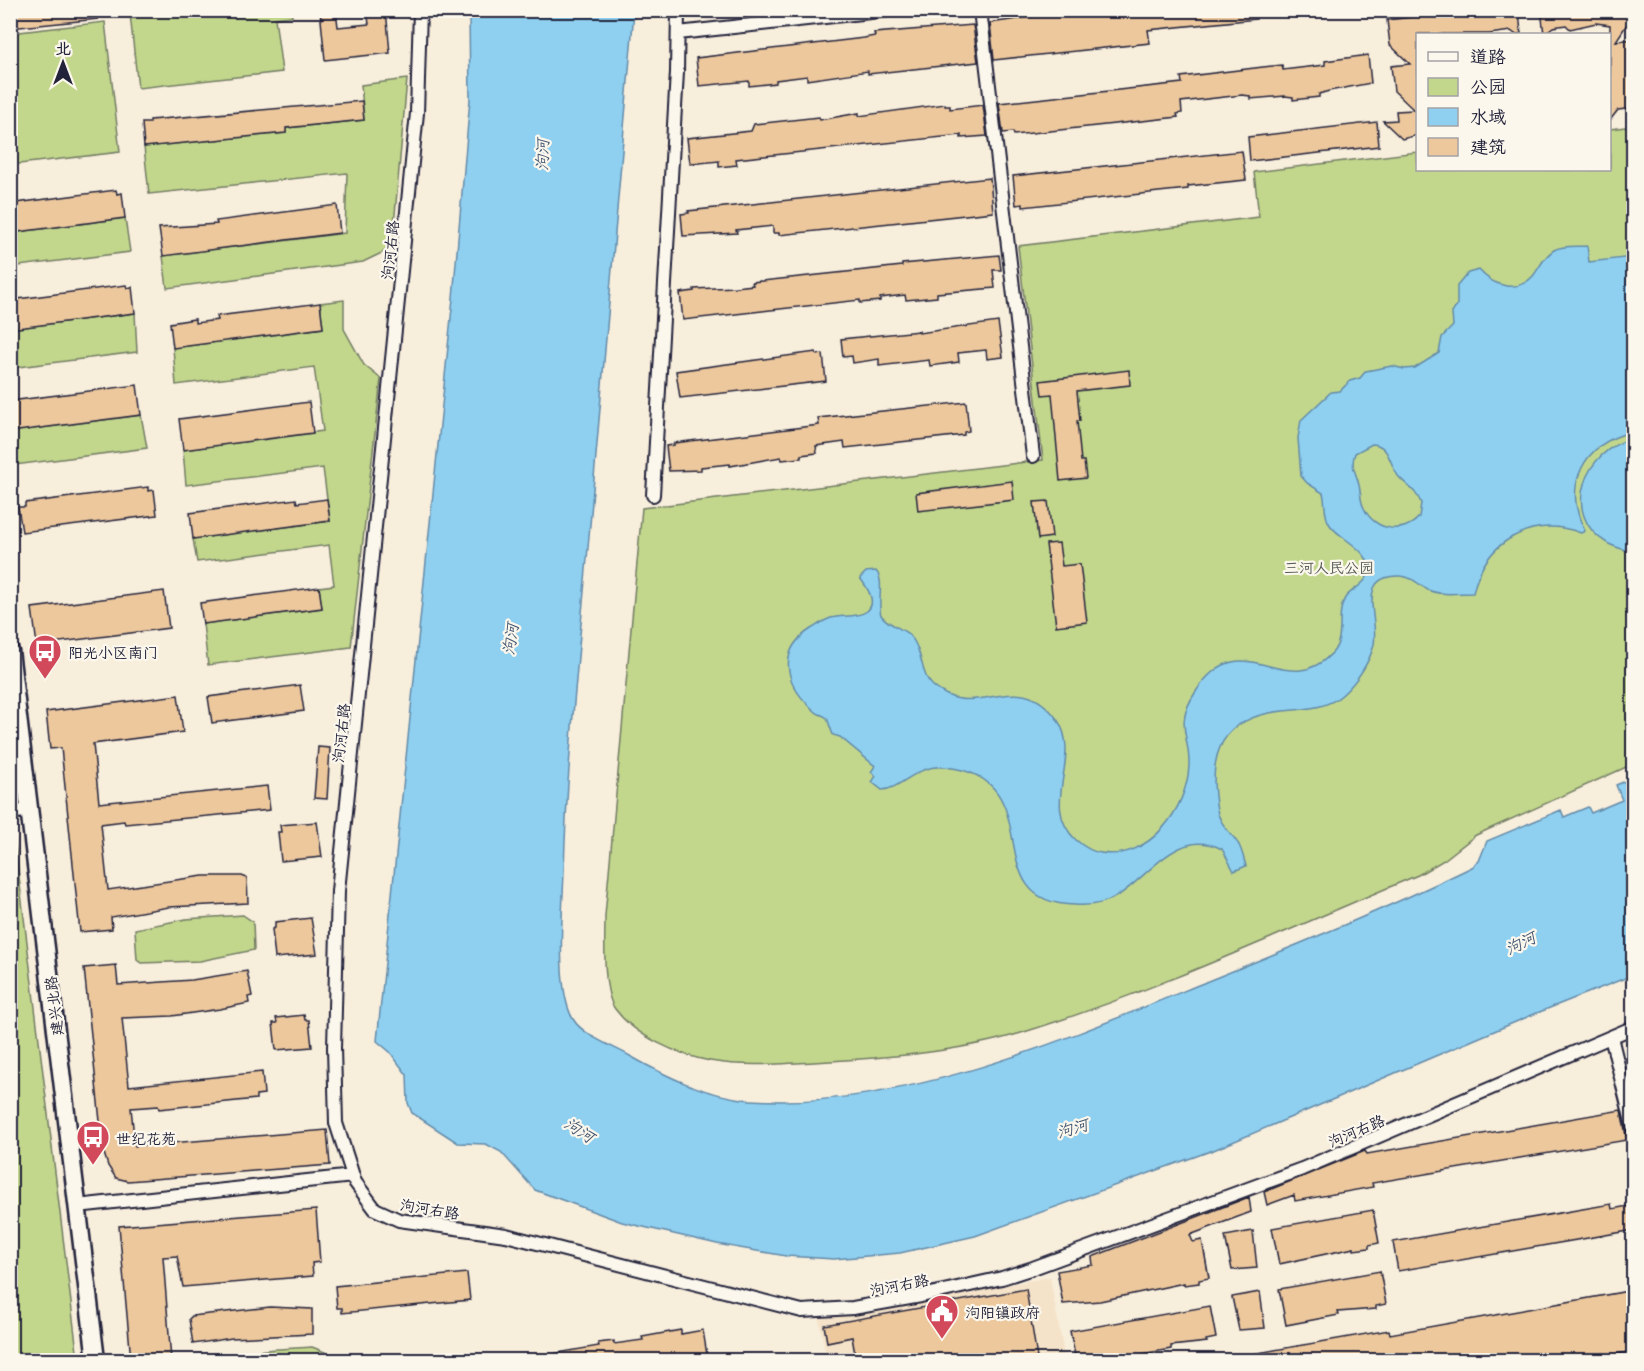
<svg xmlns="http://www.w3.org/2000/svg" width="1644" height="1371" font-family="'Playpen Sans','LXGW WenKai TC',sans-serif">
  <rect width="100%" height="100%" fill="#f8eedc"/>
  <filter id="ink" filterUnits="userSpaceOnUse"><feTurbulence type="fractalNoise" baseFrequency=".0167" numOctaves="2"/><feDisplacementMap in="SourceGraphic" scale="12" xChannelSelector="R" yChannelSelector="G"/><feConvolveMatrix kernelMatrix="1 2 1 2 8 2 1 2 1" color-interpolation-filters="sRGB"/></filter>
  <g filter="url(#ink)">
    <path fill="#f5e3c9" d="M 1050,1277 L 1065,1360 L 827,1360 L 819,1319 Z"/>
    <path fill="#c2d78c" stroke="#727c64" stroke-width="1.5" d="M 164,10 L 291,11 L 292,16 L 275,18 L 282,72 L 138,88 L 130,14 Z
      M 105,22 L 120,152 L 11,165 L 11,33 Z
      M 407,79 L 392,248 L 363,262 L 167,288 L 163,256 L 345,233 L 347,173 L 149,194 L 144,147 L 286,133 L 286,128 L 364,120 L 361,85 Z
      M 1633,126 L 1633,764 L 1476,835 L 1444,860 L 1418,875 C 1289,929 1154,992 1021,1033 C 955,1053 883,1058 814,1062 C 780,1064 744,1067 710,1061 C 678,1055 635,1036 615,1009 C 602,991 605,939 605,916 L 642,508 L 1043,460 L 1018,246 L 1259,217 L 1254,172 L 1417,152 L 1418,170 L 1610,170 L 1610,129 Z
      M 125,218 L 130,252 L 11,267 L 11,233 Z
      M 344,300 L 344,329 L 364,365 L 381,379 L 351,647 L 208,665 L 203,624 L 322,608 L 319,587 L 334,585 L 329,545 L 197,562 L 193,539 L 330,521 L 323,468 L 186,485 L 183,450 L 323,431 L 314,367 L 176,385 L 173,348 L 323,328 L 320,303 Z
      M 135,313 L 137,352 L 11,368 L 10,329 Z
      M 141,415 L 147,448 L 15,465 L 11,432 Z
      M 11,832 L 14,836 L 78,1360 L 11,1360 Z
      M 243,915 L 253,922 L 254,950 L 200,961 L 141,963 L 137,960 L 135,929 L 186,919 Z
      M 312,1347 L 325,1352 L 326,1360 L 223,1360 L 223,1358 C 252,1349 282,1349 312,1347 Z"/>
    <path fill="#8fd0f1" stroke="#638aa8" stroke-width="1.5" fill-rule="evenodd" d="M 469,11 L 634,11 C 620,182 605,353 590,525 C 580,640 567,756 564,871 C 563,908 555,989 573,1019 C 583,1036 613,1046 630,1056 C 667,1077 707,1096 750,1100 C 903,1111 1069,1038 1208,981 C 1297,945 1386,909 1472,867 L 1479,861 L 1487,841 L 1561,810 L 1564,817 L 1588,807 L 1591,813 L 1622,800 L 1616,785 L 1633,778 L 1633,975 L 1532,1015 L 1216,1149 L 975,1236 L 900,1253 L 834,1259 L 786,1256 L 717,1244 L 622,1222 L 535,1190 L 501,1152 L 486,1144 L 458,1143 L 412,1113 L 408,1103 L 407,1075 L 390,1052 L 377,1041 L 453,298 L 470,99 Z
      M 1587,246 L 1589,262 L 1633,257 L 1633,552 C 1625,550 1614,547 1607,543 C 1559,515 1585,449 1632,439 L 1631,432 C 1583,444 1562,485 1585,531 L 1581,533 C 1531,515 1485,541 1473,593 C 1459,593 1441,596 1428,590 C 1418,584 1413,577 1400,576 C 1355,575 1379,618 1374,644 C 1370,662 1357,681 1343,694 C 1327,709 1304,709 1283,711 C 1221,717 1207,753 1217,810 C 1220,825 1231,832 1239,845 C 1242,851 1244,859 1246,866 L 1234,871 L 1222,849 C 1179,827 1151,874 1119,895 C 1106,904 1091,906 1075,905 C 972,903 1055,778 945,767 C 916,764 902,789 882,790 L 872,782 L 876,776 L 871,772 L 875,766 L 840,737 L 833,735 L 827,718 C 823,714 819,715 816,712 C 786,687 775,652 811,629 C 818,625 824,620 831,618 C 842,615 858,618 867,611 C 878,602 866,586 860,578 L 866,572 L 876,571 C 885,581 877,602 881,615 C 889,627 907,628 914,641 C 927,664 917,681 947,695 C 985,713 1021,669 1057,719 C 1084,758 1038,804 1076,840 C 1083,846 1092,852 1101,853 C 1149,861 1187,809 1189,766 C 1190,735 1174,725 1195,693 C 1242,619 1284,704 1332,653 C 1346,638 1335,615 1345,598 C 1351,589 1364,586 1368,575 C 1375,551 1340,540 1330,525 C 1323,515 1326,503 1323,493 L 1307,483 L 1301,476 L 1298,438 L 1301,420 L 1331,392 L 1340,391 L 1350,381 L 1360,378 L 1366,371 L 1392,366 L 1404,369 L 1415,368 L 1439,353 L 1442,337 L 1453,326 L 1452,313 L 1457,305 L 1457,286 L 1468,273 L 1479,270 C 1493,286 1517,294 1533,276 C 1540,267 1544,256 1554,250 C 1563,245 1577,247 1587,246 ZM 1372,444 C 1391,445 1389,466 1399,477 C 1408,487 1416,490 1421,503 L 1419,517 C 1404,535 1374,531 1364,508 C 1360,501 1361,493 1359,485 C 1356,471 1350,468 1355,453 Z"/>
    <path fill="#edc89d" stroke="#22223b" stroke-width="1.5" d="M 10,10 L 98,10 L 98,19 L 10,28 Z
      M 320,10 L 336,10 L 338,27 L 369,24 L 367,10 L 386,10 L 390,53 L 325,60 Z
      M 1079,10 L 1122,10 L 1123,15 L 1152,10 L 1255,10 L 1256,19 L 1148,30 L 1150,43 L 994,60 L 990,23 Z
      M 1473,10 L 1519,10 L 1521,34 L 1515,34 L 1511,31 L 1489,34 L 1418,34 L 1418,135 L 1402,139 L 1383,121 L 1397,120 L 1396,111 L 1414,110 L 1394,91 L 1391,66 L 1410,64 L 1390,45 L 1387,20 Z
      M 1541,10 L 1630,10 L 1631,18 L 1616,41 L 1634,39 L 1634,108 L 1618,110 L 1610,120 L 1610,25 L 1596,23 L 1570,29 L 1566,25 L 1553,27 L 1544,34 Z
      M 973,25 L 978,62 L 868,74 L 868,71 L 807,80 L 807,76 L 776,80 L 776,83 L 749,86 L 749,81 L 699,86 L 696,58 L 864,38 L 875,36 L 874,33 Z
      M 1368,55 L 1371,83 L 1329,91 L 1319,94 L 1319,97 L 1293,100 L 1293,97 L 1285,96 L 1250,99 L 1250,96 L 1242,95 L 1181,102 L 1182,113 L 1177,114 L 1178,117 L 1014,135 L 1013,132 L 1003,133 L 999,103 L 1182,83 L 1181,77 L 1263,67 L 1282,65 L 1283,70 L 1325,65 L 1325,61 Z
      M 362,101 L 364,120 L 286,128 L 286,133 L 144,147 L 142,123 L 150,123 L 150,120 Z
      M 945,104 L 945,106 L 950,106 L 950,109 L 983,105 L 987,136 L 961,138 L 961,135 L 736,159 L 737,165 L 719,167 L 719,161 L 690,164 L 687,138 L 751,131 L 754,124 L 819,117 L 820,120 L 859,113 L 859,116 Z
      M 1377,122 L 1379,146 L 1250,161 L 1248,137 Z
      M 1242,151 L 1246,180 L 1188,186 L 1188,189 L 1168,191 L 1023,207 L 1023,204 L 1016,205 L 1013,176 Z
      M 990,178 L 993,212 L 779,235 L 779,233 L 773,233 L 773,226 L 736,230 L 737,233 L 683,236 L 681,214 L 689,213 L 688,211 Z
      M 116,190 L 117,194 L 122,193 L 125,218 L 10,233 L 10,208 L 17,207 L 16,203 Z
      M 337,205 L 340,233 L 163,256 L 159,228 L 217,224 L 216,221 Z
      M 999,255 L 1001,270 L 993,270 L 995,288 L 937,293 L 937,297 L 906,300 L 905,295 L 880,298 L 880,301 L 860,303 L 860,300 L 683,320 L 680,293 L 694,291 L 694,289 L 735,287 L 753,285 L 752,282 L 902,266 L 902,264 Z
      M 126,285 L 127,288 L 132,287 L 135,313 L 10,329 L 10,300 Z
      M 320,303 L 323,328 L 173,348 L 170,323 L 195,319 L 195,323 L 218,320 L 217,316 Z
      M 998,322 L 1003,357 L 987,359 L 986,350 L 958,353 L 959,362 L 930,366 L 929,360 L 879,366 L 879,359 L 853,363 L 852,356 L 843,357 L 841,339 L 919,331 L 919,333 Z
      M 816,352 L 817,355 L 823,354 L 826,381 L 680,398 L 676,371 Z
      M 1129,370 L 1130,385 L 1077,391 L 1080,421 L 1077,421 L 1081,461 L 1084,461 L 1086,478 L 1060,481 L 1052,394 L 1042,395 L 1040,381 Z
      M 137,385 L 141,415 L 10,432 L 10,401 Z
      M 309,402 L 313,433 L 183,450 L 179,419 Z
      M 966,402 L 969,431 L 964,432 L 964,435 L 845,448 L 844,442 L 816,446 L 817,453 L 801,455 L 801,458 L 782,460 L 781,457 L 730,466 L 730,464 L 701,467 L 701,470 L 669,471 L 666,446 L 674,445 L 674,443 L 819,425 L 818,418 Z
      M 1012,481 L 1014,500 L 918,511 L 916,493 Z
      M 148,487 L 148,491 L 154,490 L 157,515 L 22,532 L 18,507 L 25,507 L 25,503 Z
      M 296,499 L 297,503 L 327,499 L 330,521 L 193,539 L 190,513 Z
      M 1048,501 L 1052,537 L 1038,539 L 1034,502 Z
      M 1059,543 L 1062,566 L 1080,564 L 1087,622 L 1056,626 L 1046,544 Z
      M 319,587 L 322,608 L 203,624 L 200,603 Z
      M 164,591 L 169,628 L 37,645 L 32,608 Z
      M 300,685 L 304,711 L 212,723 L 208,697 Z
      M 178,695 L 183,732 L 93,744 L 99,803 L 267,786 L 270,810 L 125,824 L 124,821 L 101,824 L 108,890 L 203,876 L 242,876 L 247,878 L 248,903 L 169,907 L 111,917 L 112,929 L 80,932 L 61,748 L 50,749 L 46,712 Z
      M 318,747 L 330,748 L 327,799 L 314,798 Z
      M 317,822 L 322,857 L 281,861 L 278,832 L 281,832 L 280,825 Z
      M 311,918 L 317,954 L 275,958 L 272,929 L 275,928 L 275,922 Z
      M 116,965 L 118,985 L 192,980 L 247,971 L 252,996 L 248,997 L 249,1003 L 220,1009 L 172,1016 L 122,1018 L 129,1086 L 262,1072 L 264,1094 L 256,1095 L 256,1099 L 159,1109 L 158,1106 L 131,1108 L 135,1146 L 327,1130 L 330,1165 L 128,1181 L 116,1178 L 108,1166 L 103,1150 L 84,968 Z
      M 304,1015 L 305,1020 L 309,1020 L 312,1047 L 276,1050 L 273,1023 L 277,1023 L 276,1018 Z
      M 1621,1110 L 1627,1140 L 1372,1183 L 1373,1187 L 1295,1201 L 1294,1195 L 1267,1205 L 1264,1192 L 1365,1151 L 1367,1154 Z
      M 1249,1197 L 1251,1212 L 1190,1235 L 1193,1242 L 1202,1240 L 1209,1278 L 1199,1280 L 1199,1283 L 1184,1285 L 1184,1283 L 1100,1301 L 1063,1304 L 1057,1271 L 1093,1265 L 1092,1257 Z
      M 1611,1204 L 1612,1209 L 1634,1205 L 1634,1230 L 1398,1271 L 1393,1242 Z
      M 316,1210 L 320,1262 L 312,1263 L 313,1276 L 183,1287 L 177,1256 L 163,1257 L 171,1360 L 131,1360 L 119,1226 Z
      M 1373,1210 L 1379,1243 L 1369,1245 L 1369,1248 L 1354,1250 L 1354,1248 L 1279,1264 L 1272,1228 Z
      M 1253,1231 L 1257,1268 L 1232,1270 L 1225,1236 Z
      M 1380,1271 L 1386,1304 L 1376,1306 L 1376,1309 L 1338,1312 L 1339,1315 L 1286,1325 L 1279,1289 Z
      M 467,1273 L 470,1300 L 342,1313 L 342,1308 L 337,1308 L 335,1286 Z
      M 1026,1289 L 1037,1358 L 1022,1360 L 856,1360 L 852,1337 L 827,1342 L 824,1325 Z
      M 1634,1290 L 1634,1351 L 1581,1360 L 1253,1360 L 1252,1354 L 1389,1330 L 1390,1334 Z
      M 1260,1292 L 1265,1328 L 1239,1330 L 1232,1297 Z
      M 1210,1306 L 1216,1338 L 1206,1340 L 1207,1342 L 1171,1346 L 1171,1349 L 1105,1360 L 1076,1360 L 1070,1331 Z
      M 270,1307 L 312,1309 L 312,1334 L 232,1338 L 193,1344 L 189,1319 L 192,1316 Z
      M 681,1330 L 681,1334 L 703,1330 L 707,1355 L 673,1360 L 552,1360 L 551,1354 L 599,1346 L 598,1343 L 614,1341 L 614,1344 L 643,1340 L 642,1337 Z"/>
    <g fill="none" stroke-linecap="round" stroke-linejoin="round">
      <g stroke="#22223b" stroke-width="16">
        <path id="street" d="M 420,10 L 417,113 L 338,891 L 334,1048 L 336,1123 L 355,1182 L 375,1209 L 399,1220 L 506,1235 L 802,1311 L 853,1308 L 921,1296 L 1002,1278 L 1033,1268 L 1302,1169 L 1634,1027
          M 980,10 L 1033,456
          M 678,33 L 889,10
          M 653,495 L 677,72 L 678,10
          M 10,813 L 30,810
          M 1611,1037 L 1634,1130
          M 77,1206 L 353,1176"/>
      </g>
      <g stroke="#22223b" stroke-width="21">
        <path id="secondary" d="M 10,651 L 96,1360"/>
      </g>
      <use href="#street" stroke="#fbf7ec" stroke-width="12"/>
      <use href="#secondary" stroke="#fbf7ec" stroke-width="16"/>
    </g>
  </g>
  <defs>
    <g id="bus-pin" transform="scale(1.725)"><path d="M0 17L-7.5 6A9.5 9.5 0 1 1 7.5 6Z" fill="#d1495b" stroke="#fbf7ec"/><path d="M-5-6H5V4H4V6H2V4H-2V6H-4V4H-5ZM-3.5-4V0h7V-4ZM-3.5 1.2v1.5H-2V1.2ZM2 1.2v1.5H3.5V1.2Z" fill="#fff"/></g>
    <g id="civic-pin" transform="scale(1.725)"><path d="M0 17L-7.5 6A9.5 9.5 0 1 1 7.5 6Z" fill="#d1495b" stroke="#fbf7ec"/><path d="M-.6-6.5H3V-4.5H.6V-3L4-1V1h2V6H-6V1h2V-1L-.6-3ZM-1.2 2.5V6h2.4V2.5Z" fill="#fff"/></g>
  </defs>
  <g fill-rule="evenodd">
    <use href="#bus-pin" x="45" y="651"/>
    <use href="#bus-pin" x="93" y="1137"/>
    <use href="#civic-pin" x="942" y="1311"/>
  </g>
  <g text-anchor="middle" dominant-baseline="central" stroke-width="4.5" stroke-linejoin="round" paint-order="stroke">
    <g font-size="15" fill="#22223b" stroke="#fbf7ec">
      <text transform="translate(389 250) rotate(-84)">泃河右路</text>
      <text transform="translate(340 733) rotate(-84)">泃河右路</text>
      <text transform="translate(53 1006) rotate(-97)">建兴北路</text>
      <text transform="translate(1356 1130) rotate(-23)">泃河右路</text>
      <text transform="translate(430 1208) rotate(9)">泃河右路</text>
      <text transform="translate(899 1284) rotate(-11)">泃河右路</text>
    </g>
    <g font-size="15" fill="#525853" stroke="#fbf7ec">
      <text x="1329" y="566">三河人民公园</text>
    </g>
    <g font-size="15" fill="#22223b" stroke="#fbf7ec" text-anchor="start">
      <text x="68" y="651">阳光小区南门</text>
      <text x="116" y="1137">世纪花苑</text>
      <text x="965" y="1311">泃阳镇政府</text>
    </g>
    <g font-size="16" font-style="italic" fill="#435672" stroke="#fbf7ec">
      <text transform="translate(541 155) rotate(-89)">泃河</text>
      <text transform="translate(509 639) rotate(-82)">泃河</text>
      <text transform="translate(1520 942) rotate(-26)">泃河</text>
      <text transform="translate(1072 1127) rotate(-16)">泃河</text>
      <text transform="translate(580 1129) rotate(33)">泃河</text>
    </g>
  </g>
  <rect width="1644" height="1371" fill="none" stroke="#fbf7ec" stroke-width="36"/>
  <rect x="18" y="18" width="1608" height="1335" fill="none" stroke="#22223b" stroke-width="2" filter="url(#ink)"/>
  <rect x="1416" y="33" width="195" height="138" fill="#fbf7ec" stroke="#a4a2a5" stroke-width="1.5"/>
  <rect x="1428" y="52" width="30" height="9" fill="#fbf7ec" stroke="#a4a2a5" stroke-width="1.5"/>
  <text x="1470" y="63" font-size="18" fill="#22223b">道路</text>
  <rect x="1428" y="78" width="30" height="18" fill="#c2d78c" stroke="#a4a2a5" stroke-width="1.5"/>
  <text x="1470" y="93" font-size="18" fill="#22223b">公园</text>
  <rect x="1428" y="108" width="30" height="18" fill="#8fd0f1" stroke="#a4a2a5" stroke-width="1.5"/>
  <text x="1470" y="123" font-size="18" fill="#22223b">水域</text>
  <rect x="1428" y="138" width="30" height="18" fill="#edc89d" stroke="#a4a2a5" stroke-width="1.5"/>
  <text x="1470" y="153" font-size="18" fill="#22223b">建筑</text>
  <g transform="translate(63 63)" stroke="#fbf7ec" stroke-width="4.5" paint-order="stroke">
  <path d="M0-4.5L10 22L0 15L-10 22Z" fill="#22223b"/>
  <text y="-9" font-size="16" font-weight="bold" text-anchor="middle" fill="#22223b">北</text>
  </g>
</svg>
